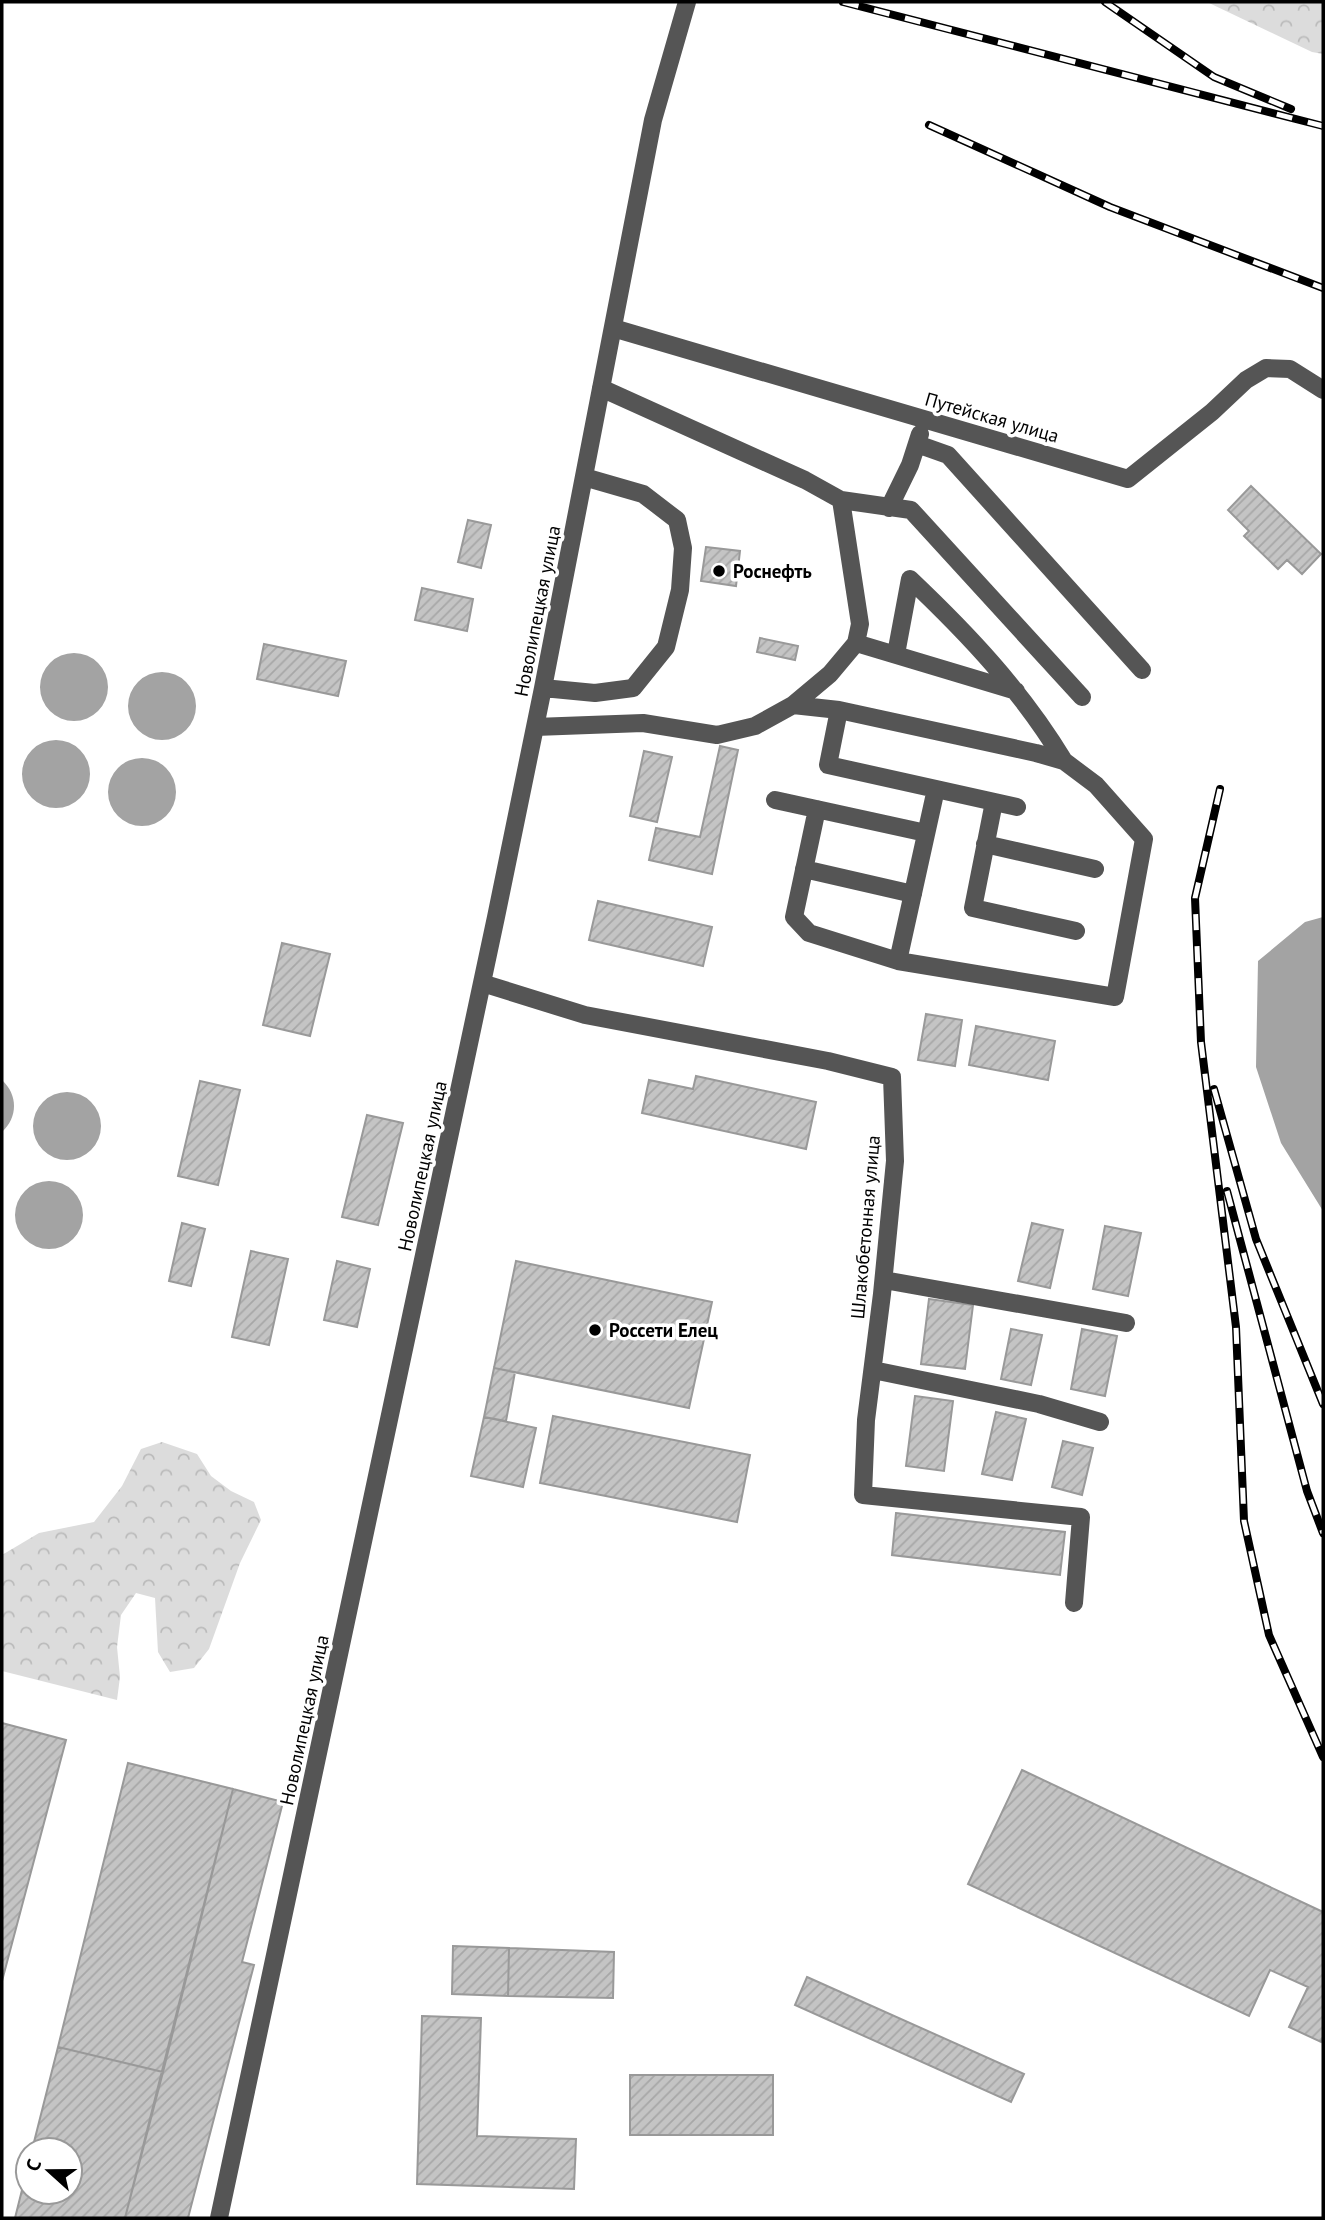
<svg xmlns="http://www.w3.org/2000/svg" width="1325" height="2220" font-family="'PT Sans',sans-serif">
  <defs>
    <pattern id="forest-crowns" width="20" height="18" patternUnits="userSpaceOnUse" patternTransform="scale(1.75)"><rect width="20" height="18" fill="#dcdcdc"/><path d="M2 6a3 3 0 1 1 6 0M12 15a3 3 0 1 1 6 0" fill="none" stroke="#bbb"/></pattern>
    <pattern id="building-hatch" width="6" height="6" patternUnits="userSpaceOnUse" patternTransform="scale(1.75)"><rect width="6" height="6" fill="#c4c4c4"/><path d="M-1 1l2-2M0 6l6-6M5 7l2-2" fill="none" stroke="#a7a7a7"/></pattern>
  </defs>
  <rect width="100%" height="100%" fill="#fff"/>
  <path fill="url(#forest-crowns)" d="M 1207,2 L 1323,2 L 1323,54 L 1312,52 Z
    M 162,1442 L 197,1454 L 211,1476 L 231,1491 L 254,1502 L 261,1520 L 240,1563 L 209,1649 L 194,1668 L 170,1672 L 158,1652 L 155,1598 L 136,1593 L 121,1615 L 117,1647 L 120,1677 L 117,1700 L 2,1671 L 2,1555 L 39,1533 L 94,1522 L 122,1486 L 141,1449 Z"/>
  <path fill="#a3a3a3" d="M40 687a34 34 0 1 1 68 0a34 34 0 1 1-68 0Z
    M128 706a34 34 0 1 1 68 0a34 34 0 1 1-68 0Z
    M22 774a34 34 0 1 1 68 0a34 34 0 1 1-68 0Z
    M108 792a34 34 0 1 1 68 0a34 34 0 1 1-68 0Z
    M 1323,917 L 1323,1211 L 1281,1143 L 1256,1067 L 1258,961 L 1305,922 Z
    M 2,1080 C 18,1095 18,1117 2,1132 Z
    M33 1126a34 34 0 1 1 68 0a34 34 0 1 1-68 0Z
    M15 1215a34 34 0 1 1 68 0a34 34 0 1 1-68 0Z"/>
  <path fill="url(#building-hatch)" stroke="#999" stroke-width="2" d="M 1251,486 L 1321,554 L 1302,574 L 1287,560 L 1278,569 L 1244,536 L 1249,531 L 1228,510 Z
    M 468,520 L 491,525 L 481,568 L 458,562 Z
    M 706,547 L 740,551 L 736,586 L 701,581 Z
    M 422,588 L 473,599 L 467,631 L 415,620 Z
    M 760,638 L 798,646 L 795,660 L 757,652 Z
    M 264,644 L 346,661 L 338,696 L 257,679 Z
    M 720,746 L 738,750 L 712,874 L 649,860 L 656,828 L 700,837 Z
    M 644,751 L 672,757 L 657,822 L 630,816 Z
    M 598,901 L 712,927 L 703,966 L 589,940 Z
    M 282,943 L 330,954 L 310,1036 L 263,1025 Z
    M 926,1014 L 962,1020 L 955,1066 L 918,1060 Z
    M 976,1026 L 1055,1041 L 1048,1080 L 969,1065 Z
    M 696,1076 L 816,1102 L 806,1149 L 642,1113 L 649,1080 L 693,1089 Z
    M 200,1081 L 240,1090 L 218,1185 L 178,1176 Z
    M 367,1115 L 403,1123 L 378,1225 L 342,1217 Z
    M 182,1223 L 205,1229 L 191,1286 L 169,1281 Z
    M 1032,1223 L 1063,1230 L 1050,1288 L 1018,1281 Z
    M 1105,1226 L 1141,1233 L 1128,1296 L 1093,1289 Z
    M 251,1251 L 288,1259 L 269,1345 L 232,1337 Z
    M 337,1261 L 370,1269 L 357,1327 L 324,1320 Z
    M 516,1261 L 712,1302 L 689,1408 L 494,1368 Z
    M 929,1299 L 973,1305 L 965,1369 L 921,1364 Z
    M 1011,1329 L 1042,1335 L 1031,1385 L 1001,1379 Z
    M 1082,1329 L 1117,1336 L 1105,1396 L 1071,1389 Z
    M 494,1368 L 515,1372 L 506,1421 L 484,1417 Z
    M 915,1396 L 953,1401 L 944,1471 L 906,1466 Z
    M 996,1412 L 1026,1419 L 1012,1480 L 982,1474 Z
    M 553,1416 L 750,1455 L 737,1522 L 540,1483 Z
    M 484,1417 L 536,1428 L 523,1487 L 471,1476 Z
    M 1063,1441 L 1093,1448 L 1082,1495 L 1052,1487 Z
    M 896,1513 L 1065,1532 L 1060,1575 L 892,1555 Z
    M 2,1723 L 66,1740 L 2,1981 Z
    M 128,1763 L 233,1789 L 163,2072 L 58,2047 Z
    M 1022,1770 L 1323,1912 L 1323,2037 L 1321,2042 L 1289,2027 L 1308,1987 L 1270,1970 L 1249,2016 L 968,1884 Z
    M 233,1789 L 283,1802 L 242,1962 L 254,1965 L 188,2218 L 125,2218 Z
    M 453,1946 L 509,1948 L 508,1996 L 452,1994 Z
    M 509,1948 L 614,1952 L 613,1998 L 508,1996 Z
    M 807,1977 L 1024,2074 L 1011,2102 L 795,2005 Z
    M 422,2016 L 481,2018 L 477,2136 L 576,2139 L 574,2189 L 417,2184 Z
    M 58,2047 L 163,2072 L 125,2218 L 15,2218 L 28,2166 L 28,2192 L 70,2192 L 70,2150 L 32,2150 Z
    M 630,2075 L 773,2075 L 773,2135 L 630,2135 Z"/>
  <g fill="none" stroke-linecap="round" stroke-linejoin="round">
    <path stroke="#555" stroke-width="18" d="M 613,328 L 1128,479 L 1212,412 L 1246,380 L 1266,368 L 1290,369 L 1323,390
      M 601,388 L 805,480 L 841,500 L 911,510 L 1082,697
      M 917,444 L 948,455 L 1142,670
      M 889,508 L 910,465 L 920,434
      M 856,643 L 1016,691
      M 896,654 L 910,579 C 968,634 1022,691 1064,761
      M 543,688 L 595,693 L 633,688 L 666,647 L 680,590 L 683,548 L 677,520 L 643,494 L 584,477
      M 793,705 L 839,710 L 1036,753 L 1064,761 L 1096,785 L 1144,839 L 1115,997 L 898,961 L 809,933 L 794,917 L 817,809
      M 839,710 L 828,765 L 1017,807
      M 535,727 L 643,723 L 717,735 L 755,726 L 793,705 L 830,674 L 856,643 L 860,624 L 841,500
      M 775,800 L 926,833
      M 994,802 L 973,908 L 1076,931
      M 985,844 L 1095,869
      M 804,869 L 913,894
      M 898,961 L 936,789
      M 482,983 L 585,1015 L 828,1061 L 892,1077 L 895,1161 L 882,1294 L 866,1420 L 863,1495 L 1081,1517 L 1074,1603
      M 884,1280 L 1126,1323
      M 873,1370 L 1039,1404 L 1100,1422
      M 219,2218 L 496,917 L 543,688 L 653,120 L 687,2"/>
    <g stroke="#000" stroke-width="8">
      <path id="rail" d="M 843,2 L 1323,126
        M 1105,2 L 1214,77 L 1291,109
        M 929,125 L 1110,207 L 1323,288
        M 1220,789 L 1195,898 L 1201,1042 L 1236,1327 L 1244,1521 L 1269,1635 L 1323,1757
        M 1214,1089 L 1256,1239 L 1323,1404
        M 1227,1191 L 1307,1491 L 1323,1533"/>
    </g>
    <use href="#rail" stroke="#fff" stroke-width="5" stroke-dasharray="16" stroke-linecap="butt"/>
  </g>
  <g fill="#000" stroke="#fff" stroke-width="2.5">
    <circle cx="719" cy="571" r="7"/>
    <circle cx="595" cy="1330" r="7"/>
  </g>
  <g text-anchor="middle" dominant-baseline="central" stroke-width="7" stroke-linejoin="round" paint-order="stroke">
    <g font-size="19" fill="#000" stroke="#fff">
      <text transform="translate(992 417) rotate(16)">Путейская улица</text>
      <text transform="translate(537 611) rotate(-79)">Новолипецкая улица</text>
      <text transform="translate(422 1166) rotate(-78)">Новолипецкая улица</text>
      <text transform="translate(865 1227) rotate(-85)">Шлакобетонная улица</text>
      <text transform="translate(304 1720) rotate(-78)">Новолипецкая улица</text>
    </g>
    <g font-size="19" font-weight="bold" fill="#000" stroke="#fff" text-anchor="start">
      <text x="733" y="571">Роснефть</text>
      <text x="609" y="1330">Россети Елец</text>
    </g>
  </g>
  <rect width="1325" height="2220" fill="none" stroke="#000000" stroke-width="7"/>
  <g transform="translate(49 2171) rotate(291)"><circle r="33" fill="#ffffff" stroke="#999999" stroke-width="2"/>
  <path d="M0-5L12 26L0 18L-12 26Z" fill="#000000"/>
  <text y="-10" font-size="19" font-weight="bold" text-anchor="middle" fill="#000000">С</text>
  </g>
</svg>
